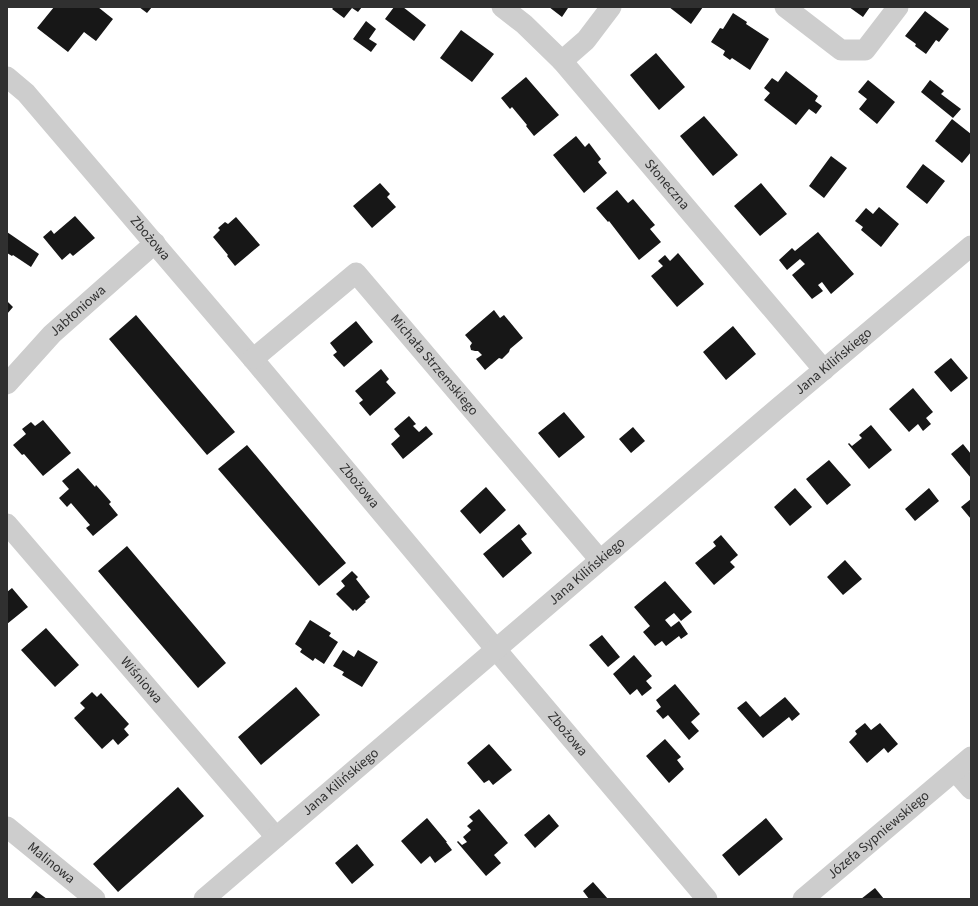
<svg xmlns="http://www.w3.org/2000/svg" width="978" height="906" font-family="'Source Sans 3',sans-serif">
  <rect width="100%" height="100%" fill="#fff"/>
  <path fill="#171717" d="M 54,7 L 98,7 L 113,19 L 96,41 L 84,32 L 68,52 L 37,28 Z
    M 139,7 L 152,7 L 147,13 Z
    M 334,7 L 362,7 L 358,12 L 352,8 L 344,18 L 332,9 Z
    M 394,7 L 403,7 L 426,25 L 414,41 L 385,19 Z
    M 549,7 L 567,7 L 568,8 L 562,17 Z
    M 669,7 L 703,7 L 691,24 Z
    M 849,7 L 870,7 L 863,17 Z
    M 925,11 L 949,29 L 939,42 L 936,40 L 926,54 L 915,46 L 916,44 L 905,36 Z
    M 733,13 L 747,22 L 746,24 L 769,39 L 750,70 L 732,58 L 730,60 L 723,55 L 725,51 L 711,42 L 720,28 L 723,29 Z
    M 366,21 L 376,29 L 369,39 L 377,44 L 371,52 L 353,39 Z
    M 461,30 L 494,54 L 472,82 L 440,58 Z
    M 656,53 L 685,87 L 659,110 L 630,75 Z
    M 786,71 L 818,96 L 815,101 L 822,106 L 816,114 L 809,109 L 796,125 L 764,100 L 770,93 L 764,88 L 772,78 L 778,82 Z
    M 526,77 L 559,115 L 534,136 L 526,126 L 527,125 L 512,107 L 510,109 L 501,98 Z
    M 868,80 L 895,102 L 877,124 L 859,109 L 867,99 L 858,92 Z
    M 930,80 L 944,91 L 941,94 L 961,109 L 953,118 L 921,92 Z
    M 704,116 L 738,155 L 713,176 L 680,136 Z
    M 952,119 L 971,134 L 971,152 L 962,163 L 935,141 Z
    M 576,136 L 585,147 L 589,143 L 601,159 L 598,162 L 607,173 L 584,193 L 553,155 Z
    M 831,156 L 847,168 L 824,198 L 809,186 Z
    M 923,164 L 945,181 L 927,204 L 906,187 Z
    M 380,183 L 390,194 L 387,197 L 396,207 L 372,228 L 353,206 Z
    M 761,183 L 787,214 L 760,236 L 734,206 Z
    M 617,190 L 628,203 L 633,199 L 655,225 L 650,229 L 661,242 L 639,260 L 609,221 L 608,222 L 596,208 Z
    M 879,207 L 899,224 L 881,247 L 861,230 L 863,227 L 855,221 L 866,208 L 873,214 Z
    M 75,216 L 95,238 L 73,256 L 70,253 L 62,260 L 43,237 L 51,230 L 54,234 Z
    M 236,217 L 260,245 L 235,266 L 227,256 L 228,255 L 213,237 L 220,230 L 218,228 L 225,222 L 228,224 Z
    M 7,232 L 39,254 L 31,267 L 13,255 L 12,256 L 7,253 Z
    M 818,232 L 854,274 L 831,294 L 822,282 L 818,285 L 823,291 L 812,299 L 792,275 L 805,264 L 800,259 L 787,270 L 779,260 L 792,248 L 795,251 Z
    M 678,253 L 704,284 L 677,307 L 651,276 L 663,266 L 658,261 L 665,255 L 670,261 Z
    M 7,301 L 13,307 L 7,314 Z
    M 494,310 L 500,318 L 504,315 L 523,338 L 510,349 L 509,352 L 502,359 L 499,358 L 485,370 L 476,359 L 482,355 L 478,351 L 475,351 L 471,350 L 470,346 L 472,343 L 465,335 Z
    M 136,315 L 235,432 L 207,455 L 109,339 Z
    M 356,321 L 373,342 L 344,367 L 333,355 L 337,352 L 330,343 Z
    M 733,326 L 756,354 L 726,380 L 703,352 Z
    M 951,358 L 968,378 L 951,392 L 934,372 Z
    M 381,369 L 389,379 L 386,382 L 396,393 L 370,416 L 359,403 L 363,400 L 355,391 Z
    M 913,388 L 933,412 L 926,418 L 931,424 L 923,431 L 918,424 L 909,432 L 889,409 Z
    M 564,412 L 585,437 L 559,458 L 538,433 Z
    M 409,416 L 416,424 L 413,426 L 419,432 L 426,426 L 433,434 L 403,459 L 391,444 L 400,436 L 394,429 Z
    M 43,420 L 71,453 L 43,476 L 24,454 L 22,455 L 13,445 L 26,434 L 22,429 L 31,422 L 35,426 Z
    M 871,425 L 892,450 L 869,469 L 848,444 L 849,443 L 852,446 L 862,438 L 859,435 Z
    M 633,427 L 645,441 L 631,453 L 619,439 Z
    M 963,444 L 971,454 L 971,478 L 951,454 Z
    M 247,445 L 346,563 L 319,586 L 218,469 Z
    M 829,460 L 851,485 L 827,505 L 806,479 Z
    M 78,468 L 95,487 L 96,485 L 104,494 L 111,502 L 109,504 L 118,515 L 93,536 L 86,528 L 90,525 L 71,503 L 67,507 L 59,498 L 69,489 L 62,481 Z
    M 486,487 L 506,510 L 480,534 L 460,511 Z
    M 795,488 L 812,507 L 790,526 L 774,507 Z
    M 929,488 L 939,501 L 915,521 L 905,509 Z
    M 971,499 L 971,519 L 961,507 Z
    M 519,524 L 527,534 L 521,539 L 532,553 L 503,578 L 483,554 Z
    M 721,535 L 738,555 L 730,562 L 735,567 L 714,585 L 695,563 L 716,546 L 713,542 Z
    M 127,546 L 226,663 L 198,688 L 98,571 Z
    M 845,560 L 862,579 L 843,595 L 827,577 Z
    M 352,571 L 358,577 L 356,579 L 370,597 L 365,601 L 366,602 L 356,611 L 355,609 L 353,611 L 336,594 L 345,586 L 341,581 Z
    M 665,581 L 692,612 L 681,621 L 674,613 L 665,620 L 671,627 L 679,621 L 688,634 L 681,639 L 679,636 L 666,646 L 662,641 L 655,646 L 643,632 L 650,626 L 634,607 Z
    M 12,588 L 28,607 L 7,624 L 7,592 Z
    M 310,620 L 331,633 L 329,636 L 338,642 L 324,664 L 315,658 L 313,661 L 300,652 L 302,649 L 295,644 Z
    M 46,628 L 79,665 L 55,687 L 21,650 Z
    M 602,635 L 620,657 L 608,667 L 589,645 Z
    M 343,650 L 354,657 L 358,650 L 378,662 L 362,687 L 342,675 L 344,672 L 333,666 Z
    M 634,655 L 652,676 L 646,681 L 652,688 L 642,696 L 637,689 L 630,695 L 613,674 Z
    M 675,684 L 700,714 L 691,722 L 699,731 L 689,740 L 668,715 L 663,719 L 656,711 L 661,707 L 656,700 Z
    M 296,687 L 320,715 L 261,765 L 238,737 Z
    M 92,692 L 97,697 L 101,693 L 129,724 L 124,729 L 129,735 L 118,745 L 113,739 L 102,749 L 74,718 L 85,708 L 80,703 Z
    M 785,697 L 800,714 L 792,721 L 789,717 L 763,738 L 737,708 L 746,701 L 760,717 Z
    M 865,723 L 871,730 L 880,723 L 898,744 L 888,753 L 884,748 L 867,763 L 849,742 L 857,734 L 855,731 Z
    M 665,739 L 681,757 L 677,760 L 684,769 L 669,783 L 646,756 Z
    M 489,744 L 512,770 L 493,785 L 489,780 L 484,783 L 467,763 Z
    M 178,787 L 204,816 L 118,892 L 93,864 Z
    M 479,809 L 508,843 L 494,855 L 501,863 L 486,876 L 457,842 L 458,841 L 462,845 L 467,842 L 463,837 L 471,830 L 467,826 L 473,821 L 469,817 Z
    M 549,814 L 559,826 L 535,848 L 524,835 Z
    M 427,818 L 447,842 L 446,842 L 452,850 L 435,863 L 430,856 L 421,864 L 401,841 Z
    M 766,818 L 783,839 L 739,876 L 722,855 Z
    M 357,844 L 374,865 L 352,884 L 335,863 Z
    M 593,882 L 608,899 L 589,899 L 583,891 Z
    M 875,888 L 884,899 L 861,899 Z
    M 36,891 L 47,899 L 30,899 Z"/>
  <g fill="none" stroke-linecap="round" stroke-linejoin="round">
    <g stroke="#cdcdcd" stroke-width="21">
      <path id="s1" d="M 502,7 L 524,24 L 562,61 L 824,370"/>
      <path d="M 785,7 L 841,50 L 865,50 L 898,7"/>
      <path d="M 562,61 L 586,40 L 611,7"/>
      <path id="s2" d="M 7,77 L 26,93 L 253,359 L 509,665 L 707,899"/>
      <path id="s3" d="M 253,359 L 356,273 L 600,560"/>
      <path id="s4" d="M 7,384 L 52,334 L 155,243"/>
      <path id="s5" d="M 7,524 L 276,837"/>
      <path d="M 955,771 L 971,789"/>
      <path id="s6" d="M 7,827 L 95,899"/>
      <path id="s7" d="M 204,899 L 777,409 L 971,246"/>
      <path id="s8" d="M 803,899 L 971,757"/>
    </g>
  </g>
  <g text-anchor="middle" dominant-baseline="central" stroke-width="4" stroke-linejoin="round" paint-order="stroke">
    <g font-size="14" fill="#303030" stroke="#fff">
      <text stroke="none"><textPath href="#s1" startOffset="243">Słoneczna</textPath></text>
      <text stroke="none"><textPath href="#s2" startOffset="216">Zbożowa</textPath></text>
      <text stroke="none"><textPath href="#s4" startOffset="102">Jabłoniowa</textPath></text>
      <text stroke="none"><textPath href="#s7" startOffset="828">Jana Kilińskiego</textPath></text>
      <text stroke="none"><textPath href="#s3" startOffset="255">Michała Strzemskiego</textPath></text>
      <text stroke="none"><textPath href="#s2" startOffset="540">Zbożowa</textPath></text>
      <text stroke="none"><textPath href="#s7" startOffset="504">Jana Kilińskiego</textPath></text>
      <text stroke="none"><textPath href="#s5" startOffset="206">Wiśniowa</textPath></text>
      <text stroke="none"><textPath href="#s2" startOffset="864">Zbożowa</textPath></text>
      <text stroke="none"><textPath href="#s7" startOffset="180">Jana Kilińskiego</textPath></text>
      <text stroke="none"><textPath href="#s8" startOffset="99">Józefa Sypniewskiego</textPath></text>
      <text stroke="none"><textPath href="#s6" startOffset="57">Malinowa</textPath></text>
    </g>
  </g>
  <rect width="978" height="906" fill="none" stroke="#303030" stroke-width="16"/>
</svg>
